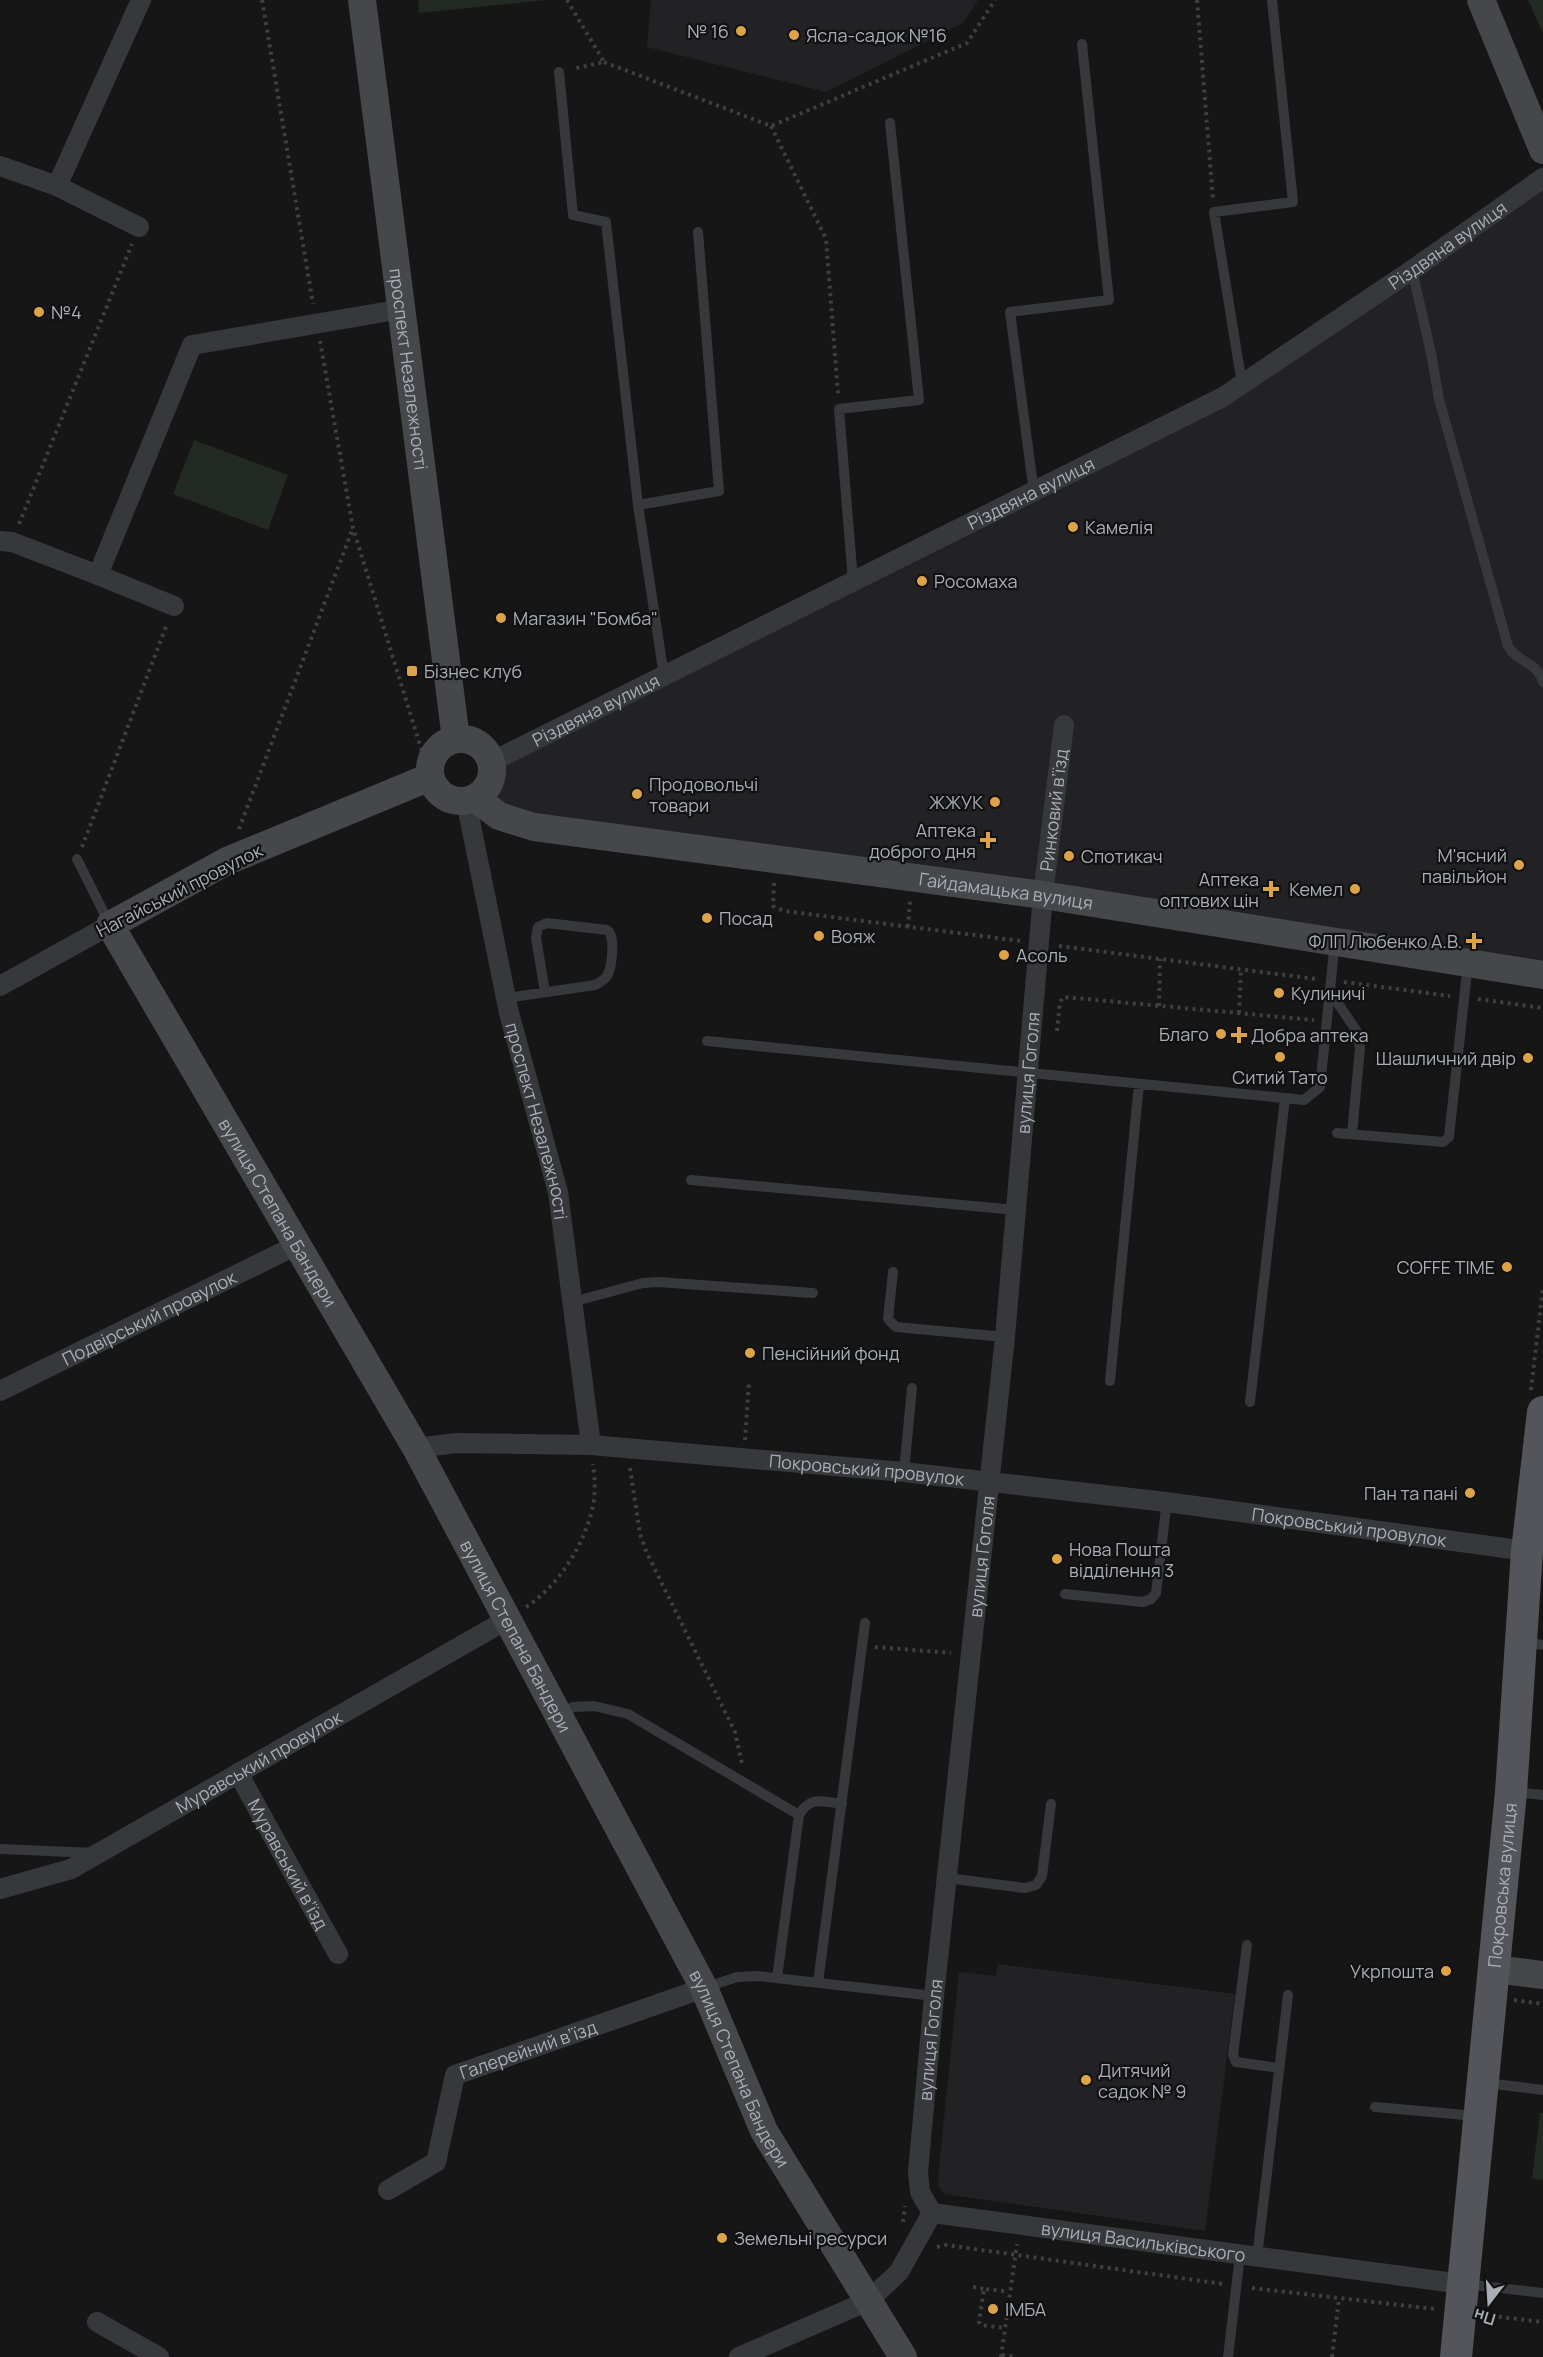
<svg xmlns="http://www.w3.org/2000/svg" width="1543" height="2357" font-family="Manrope,sans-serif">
  <rect width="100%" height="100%" fill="#161617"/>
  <path fill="#222224" d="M 651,0 L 978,0 L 963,23 L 826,92 L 647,47 Z
    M 1543,178 L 1543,975 L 534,827 L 482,793 L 491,778 L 492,770 L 1223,397 Z
    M 998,1964 L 1235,1994 L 1205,2231 L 944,2194 L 938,2185 L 939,2167 L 959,1972 L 996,1976 Z"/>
  <path fill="#222a23" d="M 418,0 L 547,0 L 419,13 Z
    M 1528,0 L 1543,0 L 1543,33 Z
    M 194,440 L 288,475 L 268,530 L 173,494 Z
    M 1540,2113 L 1543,2113 L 1543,2180 L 1532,2179 Z"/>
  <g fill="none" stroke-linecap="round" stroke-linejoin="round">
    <path stroke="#3d3f43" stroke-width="4" stroke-dasharray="3 4.5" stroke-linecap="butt" d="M 262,0 L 313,304
      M 567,0 L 604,62 L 572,69
      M 1197,0 L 1213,199
      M 604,62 L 771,126 L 967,43 L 995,0
      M 771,126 L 826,239 L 838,394
      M 320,341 L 353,528 L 423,755
      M 19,524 L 132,244
      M 239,829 L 353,528
      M 82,847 L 167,624
      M 774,883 L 773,906 L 784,911 L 1021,941
      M 908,927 L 910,901
      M 1059,946 L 1316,979
      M 1344,982 L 1450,996
      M 1478,999 L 1543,1008
      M 1159,1006 L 1160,959
      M 1239,1013 L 1241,969
      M 1057,1031 L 1060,1002 L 1063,997 L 1314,1020
      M 1531,1390 L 1543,1287
      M 745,1440 L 749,1381
      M 630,1468 L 640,1534 L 646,1551 L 735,1732 L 742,1764
      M 526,1607 C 558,1586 583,1547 592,1510 C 596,1495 595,1479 593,1464
      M 875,1647 L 951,1653
      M 1514,2000 L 1543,2004
      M 903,2222 L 905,2206
      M 937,2247 L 946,2245 L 1223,2284
      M 973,2287 L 984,2289
      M 1252,2288 L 1435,2309
      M 1004,2291 L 984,2289 L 979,2322 L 981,2325 L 1005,2328
      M 1484,2315 L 1543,2322
      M 1002,2355 L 1016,2357
      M 1001,2357 L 1017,2244
      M 1332,2357 L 1339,2299"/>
    <path stroke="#37383c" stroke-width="10" d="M 559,72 L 573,215 L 606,222 L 638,505
      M 1412,270 L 1431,353 L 1439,399 L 1508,646 C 1516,662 1538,662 1543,682
      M 1242,384 L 1214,212 L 1293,202 L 1272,0
      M 1034,493 L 1010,312 L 1109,300 L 1082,44
      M 853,581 L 839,409 L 919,400 L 890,123
      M 664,676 L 638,505 L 719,491 L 698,232
      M 77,859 L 110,925
      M 1330,992 L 1356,1030 L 1360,1048 L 1352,1134
      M 506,998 L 595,985 C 599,983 604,980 607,976 C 612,967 616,935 607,930 L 547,923 L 538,927 L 536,938 L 545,992
      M 707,1041 L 1304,1100 L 1320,1087 L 1335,941
      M 1337,1133 L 1443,1142 L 1449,1137 L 1468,963
      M 691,1180 L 1016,1210
      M 893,1272 L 888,1319 L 896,1327 L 1005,1337
      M 572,1302 L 643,1283 L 658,1282 L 813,1293
      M 1110,1381 L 1139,1084
      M 1250,1402 L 1285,1098
      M 904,1472 L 912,1388
      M 1065,1594 L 1143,1602 L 1151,1599 L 1156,1593 L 1167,1500
      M 1525,1642 L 1543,1645
      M 559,1713 L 574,1707 L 594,1706 L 628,1714 L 799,1815
      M 1514,1792 L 1543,1795
      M 0,1849 L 95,1853
      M 947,1878 L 1025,1888 L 1036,1885 L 1042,1876 L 1051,1804
      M 1247,1945 L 1233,2055 L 1236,2062 L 1279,2068
      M 777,1978 L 799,1815 C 810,1796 822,1801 842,1804
      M 818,1983 L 865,1623
      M 704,1988 L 737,1977 L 758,1976 L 934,1996
      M 1487,2083 L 1543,2090
      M 1375,2107 L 1465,2115
      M 1257,2257 L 1288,1995
      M 1465,2284 L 1543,2293
      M 1228,2357 L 1240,2255"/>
    <g stroke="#37383c" stroke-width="20">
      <path d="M 0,166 L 57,186 L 141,0"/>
      <path d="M 57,186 L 139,227"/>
      <path d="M 0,541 L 12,542 L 98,575 L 192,345 L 402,309"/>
      <path d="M 98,575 L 174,606"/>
      <path id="s1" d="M 491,762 L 1223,397 L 1412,270 L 1543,178"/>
      <path id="s2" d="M 466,801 L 509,1013 L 558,1192 L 591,1445"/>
      <path d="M 0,986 L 110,925"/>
      <path id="s3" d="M 0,1391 L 299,1244"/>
      <path id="s4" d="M 416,1448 L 457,1443 L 591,1445 L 904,1472 L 1166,1502 L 1527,1551"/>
      <path id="s5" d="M 238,1773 L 338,1954"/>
      <path id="s6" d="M 0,1889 L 71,1869 L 508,1619"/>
      <path id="s7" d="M 388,2190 L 436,2162 L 455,2075 L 704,1988"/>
      <path id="s8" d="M 932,2213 L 920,2192 L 918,2172 L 934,1996 L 1005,1337 L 1043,895 L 1064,725"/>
      <path d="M 97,2322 L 159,2357"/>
      <path id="s9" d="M 739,2357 L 868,2301 L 899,2272 L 932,2213 L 1462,2284"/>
    </g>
    <g stroke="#45474b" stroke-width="28">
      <path id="s10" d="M 362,0 L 456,739"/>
      <path d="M 1481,0 L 1543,150"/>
      <circle cx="461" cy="770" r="31"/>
      <path id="s11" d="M 430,777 L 227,861 L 110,925 L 416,1448 L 704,1988 L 764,2131 L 903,2357"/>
      <path id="s12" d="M 475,798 L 499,816 L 534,827 L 1043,895 L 1543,975"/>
      <path d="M 1493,1969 L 1543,1975"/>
    </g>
    <path stroke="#53555a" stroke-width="32" id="s13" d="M 1456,2357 L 1511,1792 L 1527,1551 L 1543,1412"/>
  </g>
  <g fill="#dda447" stroke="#111112" stroke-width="2">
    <circle cx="741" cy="31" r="6"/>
    <circle cx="794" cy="35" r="6"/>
    <circle cx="39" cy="312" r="6"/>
    <circle cx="1073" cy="527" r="6"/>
    <circle cx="922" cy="581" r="6"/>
    <circle cx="501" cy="618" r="6"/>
    <rect x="406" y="665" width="12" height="12" rx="3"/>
    <circle cx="637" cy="794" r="6"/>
    <circle cx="995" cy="802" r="6"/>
    <path d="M985 831h6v6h6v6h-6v6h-6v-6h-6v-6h6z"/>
    <circle cx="1069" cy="856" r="6"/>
    <circle cx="1519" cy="865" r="6"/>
    <path d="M1268 880h6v6h6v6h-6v6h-6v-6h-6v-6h6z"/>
    <circle cx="1355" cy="889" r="6"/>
    <circle cx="707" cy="918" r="6"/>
    <circle cx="819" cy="936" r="6"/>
    <path d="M1471 932h6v6h6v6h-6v6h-6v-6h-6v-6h6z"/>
    <circle cx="1004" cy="955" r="6"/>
    <circle cx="1279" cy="993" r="6"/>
    <circle cx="1221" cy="1034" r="6"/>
    <path d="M1236 1026h6v6h6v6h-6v6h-6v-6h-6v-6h6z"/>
    <circle cx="1280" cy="1057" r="6"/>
    <circle cx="1528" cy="1058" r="6"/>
    <circle cx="1507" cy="1267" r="6"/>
    <circle cx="750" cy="1353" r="6"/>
    <circle cx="1470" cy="1493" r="6"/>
    <circle cx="1057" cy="1559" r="6"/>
    <circle cx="1446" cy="1971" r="6"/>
    <circle cx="1086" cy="2080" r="6"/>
    <circle cx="722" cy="2238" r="6"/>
    <circle cx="993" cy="2309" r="6"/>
  </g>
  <g text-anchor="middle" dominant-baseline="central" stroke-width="4.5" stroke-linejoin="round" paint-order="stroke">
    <g font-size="18" fill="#a9aeb6" stroke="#111112" text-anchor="start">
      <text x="729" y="31" text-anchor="end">№ 16</text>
      <text x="806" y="35">Ясла-садок №16</text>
      <text x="51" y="312">№4</text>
      <text x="1085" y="527">Камелія</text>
      <text x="934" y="581">Росомаха</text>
      <text x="513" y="618">Магазин "Бомба"</text>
      <text x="424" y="671">Бізнес клуб</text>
      <text x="649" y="784">Продовольчі<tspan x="649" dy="21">товари</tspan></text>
      <text x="983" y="802" text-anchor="end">ЖЖУК</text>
      <text x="976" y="830" text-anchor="end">Аптека<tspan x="976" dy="21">доброго дня</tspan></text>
      <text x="1507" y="855" text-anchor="end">М'ясний<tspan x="1507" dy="21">павільйон</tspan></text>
      <text x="1081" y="856">Спотикач</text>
      <text x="1259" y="879" text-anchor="end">Аптека<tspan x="1259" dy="21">оптових цін</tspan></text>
      <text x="1343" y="889" text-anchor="end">Кемел</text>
      <text x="719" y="918">Посад</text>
      <text x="831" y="936">Вояж</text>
      <text x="1462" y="941" text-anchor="end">ФЛП Любенко А.В.</text>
      <text x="1016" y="955">Асоль</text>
      <text x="1291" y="993">Кулиничі</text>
      <text x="1209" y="1034" text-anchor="end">Благо</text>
      <text x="1251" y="1035">Добра аптека</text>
      <text x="1516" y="1058" text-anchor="end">Шашличний двір</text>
      <text x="1280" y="1077" text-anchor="middle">Ситий Тато</text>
      <text x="1495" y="1267" text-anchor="end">COFFE TIME</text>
      <text x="762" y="1353">Пенсійний фонд</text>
      <text x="1458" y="1493" text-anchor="end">Пан та панi</text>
      <text x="1069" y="1549">Нова Пошта<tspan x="1069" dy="21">відділення 3</tspan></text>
      <text x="1434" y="1971" text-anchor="end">Укрпошта</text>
      <text x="1098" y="2070">Дитячий<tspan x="1098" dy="21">садок № 9</tspan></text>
      <text x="734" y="2238">Земельні ресурси</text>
      <text x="1005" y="2309">ІМБА</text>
    </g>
    <g font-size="18" fill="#a9aeb6" stroke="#111112">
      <text stroke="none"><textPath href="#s1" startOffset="1089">Різдвяна вулиця</textPath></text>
      <text stroke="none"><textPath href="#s10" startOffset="372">проспект Незалежності</textPath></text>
      <text stroke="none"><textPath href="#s1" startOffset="603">Різдвяна вулиця</textPath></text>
      <text stroke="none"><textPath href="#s1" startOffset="117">Різдвяна вулиця</textPath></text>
      <text stroke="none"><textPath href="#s8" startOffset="1413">Ринковий в’їзд</textPath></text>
      <text transform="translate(179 890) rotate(-27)">Нагайський провулок</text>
      <text stroke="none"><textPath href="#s12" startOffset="543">Гайдамацька вулиця</textPath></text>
      <text stroke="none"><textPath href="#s8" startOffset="1149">вулиця Гоголя</textPath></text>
      <text stroke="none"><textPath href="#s2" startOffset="328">проспект Незалежності</textPath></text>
      <text stroke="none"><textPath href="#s11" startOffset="686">вулиця Степана Бандери</textPath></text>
      <text stroke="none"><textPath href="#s3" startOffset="166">Подвірський провулок</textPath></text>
      <text stroke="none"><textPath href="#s4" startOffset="452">Покровський провулок</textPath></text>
      <text stroke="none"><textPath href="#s4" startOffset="938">Покровський провулок</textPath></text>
      <text stroke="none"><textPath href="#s8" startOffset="663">вулиця Гоголя</textPath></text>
      <text stroke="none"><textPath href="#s11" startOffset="1172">вулиця Степана Бандери</textPath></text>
      <text stroke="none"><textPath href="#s6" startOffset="290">Муравський провулок</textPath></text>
      <text stroke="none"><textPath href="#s5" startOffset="104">Муравський в’їзд</textPath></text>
      <text stroke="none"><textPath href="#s13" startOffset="474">Покровська вулиця</textPath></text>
      <text stroke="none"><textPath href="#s8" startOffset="177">вулиця Гоголя</textPath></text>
      <text stroke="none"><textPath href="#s7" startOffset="222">Галерейний в’їзд</textPath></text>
      <text stroke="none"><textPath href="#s11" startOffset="1659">вулиця Степана Бандери</textPath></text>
      <text stroke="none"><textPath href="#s9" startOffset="464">вулиця Васильківського</textPath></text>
    </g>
  </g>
  <g transform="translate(1489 2303) rotate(197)" stroke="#111112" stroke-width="4.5" paint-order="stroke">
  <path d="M0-4.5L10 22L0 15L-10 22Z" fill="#a9aeb6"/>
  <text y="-9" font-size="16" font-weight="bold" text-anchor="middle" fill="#a9aeb6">Пн</text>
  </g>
</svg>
